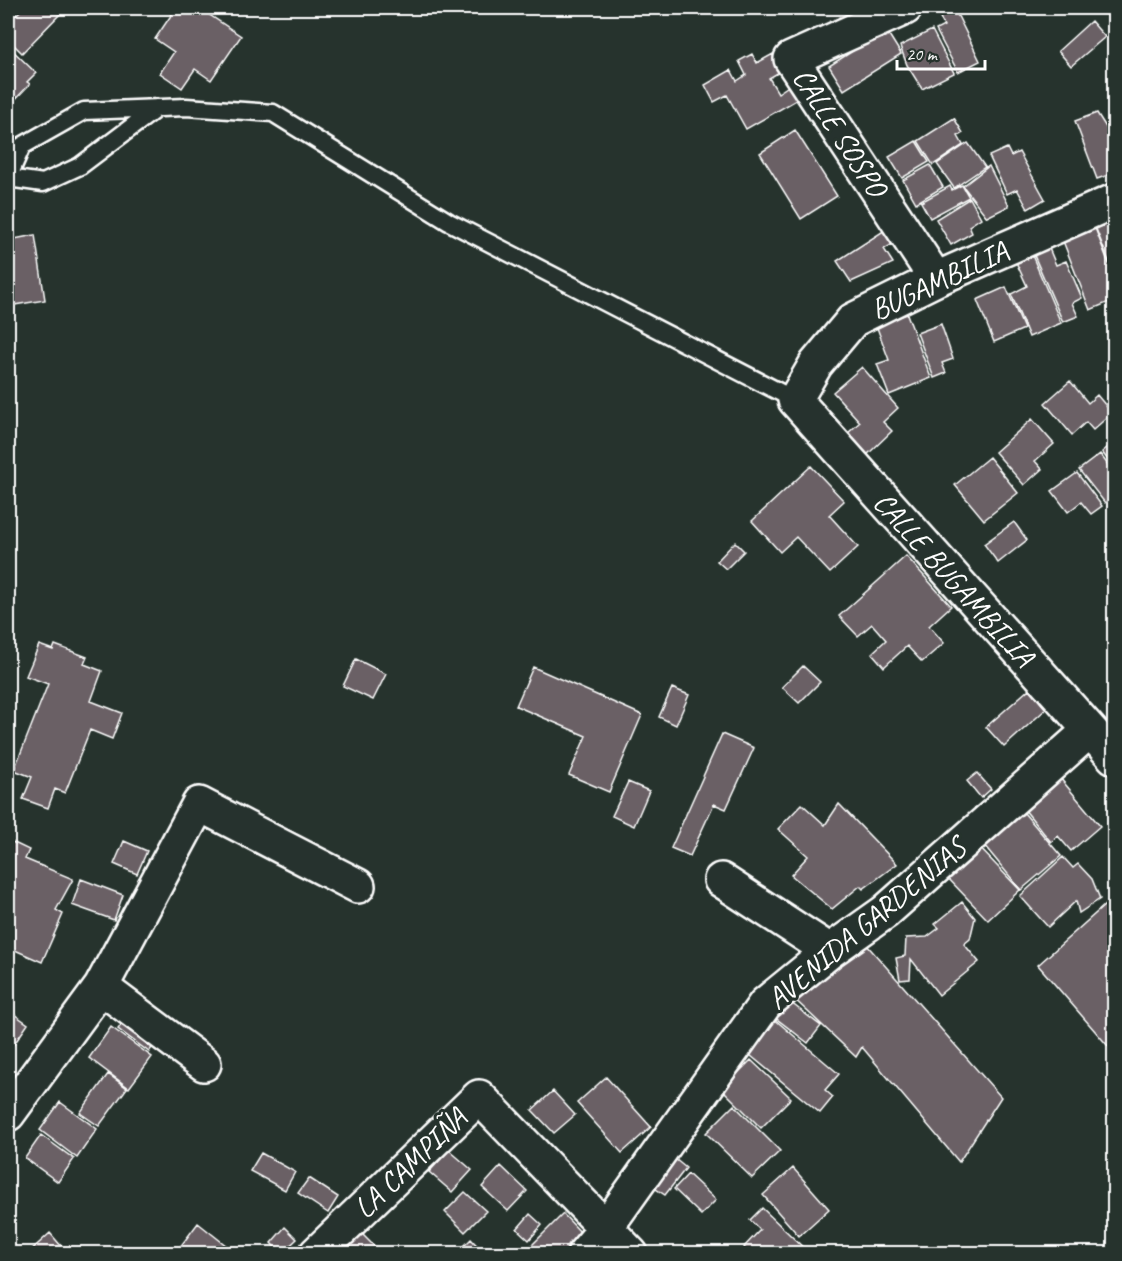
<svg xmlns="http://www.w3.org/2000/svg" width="1122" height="1261" font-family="Caveat,sans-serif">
  <rect width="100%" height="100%" fill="#26332d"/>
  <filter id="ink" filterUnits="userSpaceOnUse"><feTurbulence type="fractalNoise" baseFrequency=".0167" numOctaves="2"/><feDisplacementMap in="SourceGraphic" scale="12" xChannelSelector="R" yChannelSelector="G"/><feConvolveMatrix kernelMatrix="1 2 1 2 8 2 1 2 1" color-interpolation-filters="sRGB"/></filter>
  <g filter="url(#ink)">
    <path fill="#6a6065" stroke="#fff" stroke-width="1.5" d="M 23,8 L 52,8 L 60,14 L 22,53 L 8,39 L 8,23 Z
      M 176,8 L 199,8 L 241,36 L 211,80 L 195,69 L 182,88 L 160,73 L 174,52 L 155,39 Z
      M 954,8 L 980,61 L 958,72 L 936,30 L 944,26 L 939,15 Z
      M 1091,21 L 1105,37 L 1071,66 L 1058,51 Z
      M 886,30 L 901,54 L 844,90 L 829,66 Z
      M 932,30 L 954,73 L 922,89 L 907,65 L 900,46 Z
      M 8,46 L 36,73 L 27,82 L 30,84 L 8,107 Z
      M 752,54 L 757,63 L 773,54 L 783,70 L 769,78 L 778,93 L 790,85 L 798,99 L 746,129 L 727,95 L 714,102 L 705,85 L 731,70 L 737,81 L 746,75 L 739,61 Z
      M 1097,113 L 1114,140 L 1114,173 L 1097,179 L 1075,121 Z
      M 954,118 L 963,133 L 958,136 L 963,145 L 933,165 L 918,141 Z
      M 795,130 L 837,196 L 801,219 L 760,153 Z
      M 916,141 L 929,162 L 902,178 L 889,157 Z
      M 968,143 L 985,167 L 954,188 L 937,164 Z
      M 1007,148 L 1011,156 L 1019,152 L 1045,199 L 1028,209 L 1017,189 L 1007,194 L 989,156 Z
      M 930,165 L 943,187 L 916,203 L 903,180 Z
      M 989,166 L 1009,206 L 987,217 L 963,186 Z
      M 962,185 L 969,197 L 930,218 L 921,202 L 950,186 L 952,190 Z
      M 970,198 L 981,218 L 969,226 L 972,233 L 951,245 L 936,219 Z
      M 1114,221 L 1114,274 L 1096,229 Z
      M 1095,228 L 1114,277 L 1114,300 L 1090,310 L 1063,241 Z
      M 885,230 L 893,244 L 884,249 L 893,263 L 851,282 L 837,261 Z
      M 35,235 L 45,300 L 8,306 L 8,254 L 11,253 L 9,240 Z
      M 1048,246 L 1056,265 L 1066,261 L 1082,298 L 1072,303 L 1078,316 L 1063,322 L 1033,253 Z
      M 1031,253 L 1061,323 L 1029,337 L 1011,294 L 1027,286 L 1015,260 Z
      M 1006,287 L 1024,329 L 994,342 L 977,300 Z
      M 907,314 L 931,378 L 889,395 L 877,364 L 889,360 L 876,325 Z
      M 941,324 L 953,359 L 942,363 L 946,373 L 934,378 L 917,333 Z
      M 862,367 L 898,408 L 883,422 L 892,431 L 867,455 L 847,434 L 860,422 L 833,392 Z
      M 1070,381 L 1088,403 L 1097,395 L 1112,413 L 1093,430 L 1086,422 L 1072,435 L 1045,403 Z
      M 1032,419 L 1054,444 L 1035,461 L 1042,469 L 1024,485 L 995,452 Z
      M 1114,442 L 1114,468 L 1102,452 Z
      M 1100,454 L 1114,473 L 1108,481 L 1114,489 L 1114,495 L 1105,503 L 1079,470 Z
      M 989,457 L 1018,493 L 984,520 L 955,485 Z
      M 811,466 L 844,501 L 829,515 L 858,547 L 830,573 L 796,537 L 780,552 L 752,521 Z
      M 1077,473 L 1102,506 L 1091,514 L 1081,502 L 1068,512 L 1052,491 Z
      M 1014,522 L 1027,540 L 998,563 L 984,544 Z
      M 735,542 L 744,551 L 726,569 L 717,561 Z
      M 906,556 L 951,606 L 929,626 L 944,643 L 922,662 L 907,646 L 884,667 L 872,653 L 886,640 L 872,624 L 858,636 L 839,616 Z
      M 39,645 L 53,650 L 55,645 L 87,657 L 84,664 L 102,671 L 91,701 L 122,713 L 112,739 L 90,730 L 65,793 L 55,789 L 48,808 L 23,799 L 32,777 L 14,770 L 48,684 L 26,676 Z
      M 356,659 L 386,674 L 373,700 L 343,686 Z
      M 803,666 L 820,682 L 799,703 L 782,687 Z
      M 533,667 L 642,715 L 609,792 L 569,775 L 586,736 L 516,706 Z
      M 672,688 L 689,695 L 676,725 L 659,717 Z
      M 1029,689 L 1046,709 L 1004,747 L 986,727 Z
      M 722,734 L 754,748 L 726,809 L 714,804 L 690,856 L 671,848 Z
      M 977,773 L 991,789 L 981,798 L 967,781 Z
      M 1060,778 L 1100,826 L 1071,851 L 1058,836 L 1051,842 L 1024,809 Z
      M 628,782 L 649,791 L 634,826 L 612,816 Z
      M 802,804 L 825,825 L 839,804 L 897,864 L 863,889 L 860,886 L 832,909 L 791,875 L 808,856 L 778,829 Z
      M 1018,806 L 1061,856 L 1021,890 L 979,839 Z
      M 8,840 L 29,850 L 25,859 L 73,879 L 56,910 L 63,914 L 42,962 L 8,947 Z
      M 124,841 L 147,851 L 137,874 L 114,864 Z
      M 977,845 L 1020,890 L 988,920 L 945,875 Z
      M 1063,857 L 1073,868 L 1078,864 L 1092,879 L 1100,899 L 1079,913 L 1076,901 L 1048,927 L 1020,896 Z
      M 81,879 L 123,895 L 114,920 L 72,905 Z
      M 1114,897 L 1114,1053 L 1038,965 Z
      M 962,902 L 975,918 L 970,939 L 964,944 L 979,962 L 939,995 L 911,959 L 910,979 L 900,980 L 896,958 L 905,956 L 906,938 L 927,937 L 939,928 L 935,924 Z
      M 858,935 L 1001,1097 L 959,1162 L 862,1047 L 856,1057 L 789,994 Z
      M 786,999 L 821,1026 L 808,1043 L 773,1016 Z
      M 8,1010 L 28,1024 L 8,1053 Z
      M 130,1013 L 161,1035 L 149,1052 L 118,1029 Z
      M 773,1018 L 839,1074 L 825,1090 L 833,1097 L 820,1113 L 745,1051 Z
      M 111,1027 L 152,1057 L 129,1088 L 89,1058 Z
      M 751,1060 L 791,1098 L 761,1128 L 722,1089 Z
      M 108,1074 L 127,1088 L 99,1126 L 80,1113 Z
      M 606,1077 L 651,1127 L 622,1153 L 577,1103 Z
      M 553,1091 L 575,1115 L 554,1133 L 532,1110 Z
      M 60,1102 L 97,1129 L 77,1158 L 40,1130 Z
      M 734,1105 L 780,1151 L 752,1178 L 706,1133 Z
      M 41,1135 L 74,1159 L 58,1182 L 25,1158 Z
      M 449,1150 L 472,1170 L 452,1192 L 429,1172 Z
      M 261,1153 L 295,1172 L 285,1190 L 250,1171 Z
      M 675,1159 L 686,1168 L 665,1195 L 653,1187 Z
      M 501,1166 L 527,1191 L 508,1211 L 482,1187 Z
      M 793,1168 L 829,1209 L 799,1236 L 763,1195 Z
      M 688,1174 L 716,1200 L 701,1215 L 674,1189 Z
      M 309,1178 L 338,1197 L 328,1213 L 298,1193 Z
      M 465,1192 L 486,1211 L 465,1232 L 445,1212 Z
      M 762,1208 L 810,1254 L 750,1254 L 744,1247 L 760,1230 L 750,1220 Z
      M 530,1214 L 542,1225 L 529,1240 L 517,1229 Z
      M 563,1214 L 586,1238 L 570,1254 L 523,1254 Z
      M 198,1223 L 237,1254 L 180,1254 L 177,1251 Z
      M 285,1227 L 297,1239 L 281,1254 L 271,1243 Z
      M 357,1229 L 382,1254 L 338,1254 Z
      M 50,1233 L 68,1254 L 27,1254 Z
      M 471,1239 L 485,1254 L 456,1254 Z"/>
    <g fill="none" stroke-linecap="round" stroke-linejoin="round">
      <g stroke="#fff" stroke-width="21">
        <path id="lane" d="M 157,108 L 80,166 L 43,183 L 8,178 L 22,146 L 84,111 L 186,107 L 273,113 L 449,222 L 795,400"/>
      </g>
      <g stroke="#fff" stroke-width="38">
        <path id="street" d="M 905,8 L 791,59 L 936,279
          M 1114,201 L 936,279 L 853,320 L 816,364 L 795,400 L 1114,757
          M 721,880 L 830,951
          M 101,987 L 204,1064
          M 8,1114 L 101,987 L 199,804 L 358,886
          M 316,1254 L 479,1097 L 631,1254
          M 584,1254 L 605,1229 L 765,1004 L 830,951 L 885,912 L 1089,731"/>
      </g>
      <use href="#lane" stroke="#26332d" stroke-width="16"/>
      <use href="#street" stroke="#26332d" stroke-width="33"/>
    </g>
  </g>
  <g text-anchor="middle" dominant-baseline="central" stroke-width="6" stroke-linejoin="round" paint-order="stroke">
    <g font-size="30" fill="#fff" stroke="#26332d">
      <text transform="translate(840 132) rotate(57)">CALLE SOSPO</text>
      <text transform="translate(939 280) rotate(-25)">BUGAMBILIA</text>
      <text transform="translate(954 579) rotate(48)">CALLE BUGAMBILIA</text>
      <text transform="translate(866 923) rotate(-40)">AVENIDA GARDENIAS</text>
      <text transform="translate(410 1163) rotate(-44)">LA CAMPIÑA</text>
    </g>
  </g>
  <rect width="1122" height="1261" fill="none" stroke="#26332d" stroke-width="30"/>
  <rect x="15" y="15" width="1092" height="1231" fill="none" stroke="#fff" stroke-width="2" filter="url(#ink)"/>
  <path d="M897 60v9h88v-9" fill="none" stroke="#ffffff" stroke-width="3"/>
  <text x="906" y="60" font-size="18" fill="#ffffff" stroke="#26332d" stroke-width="4.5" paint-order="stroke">20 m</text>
</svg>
